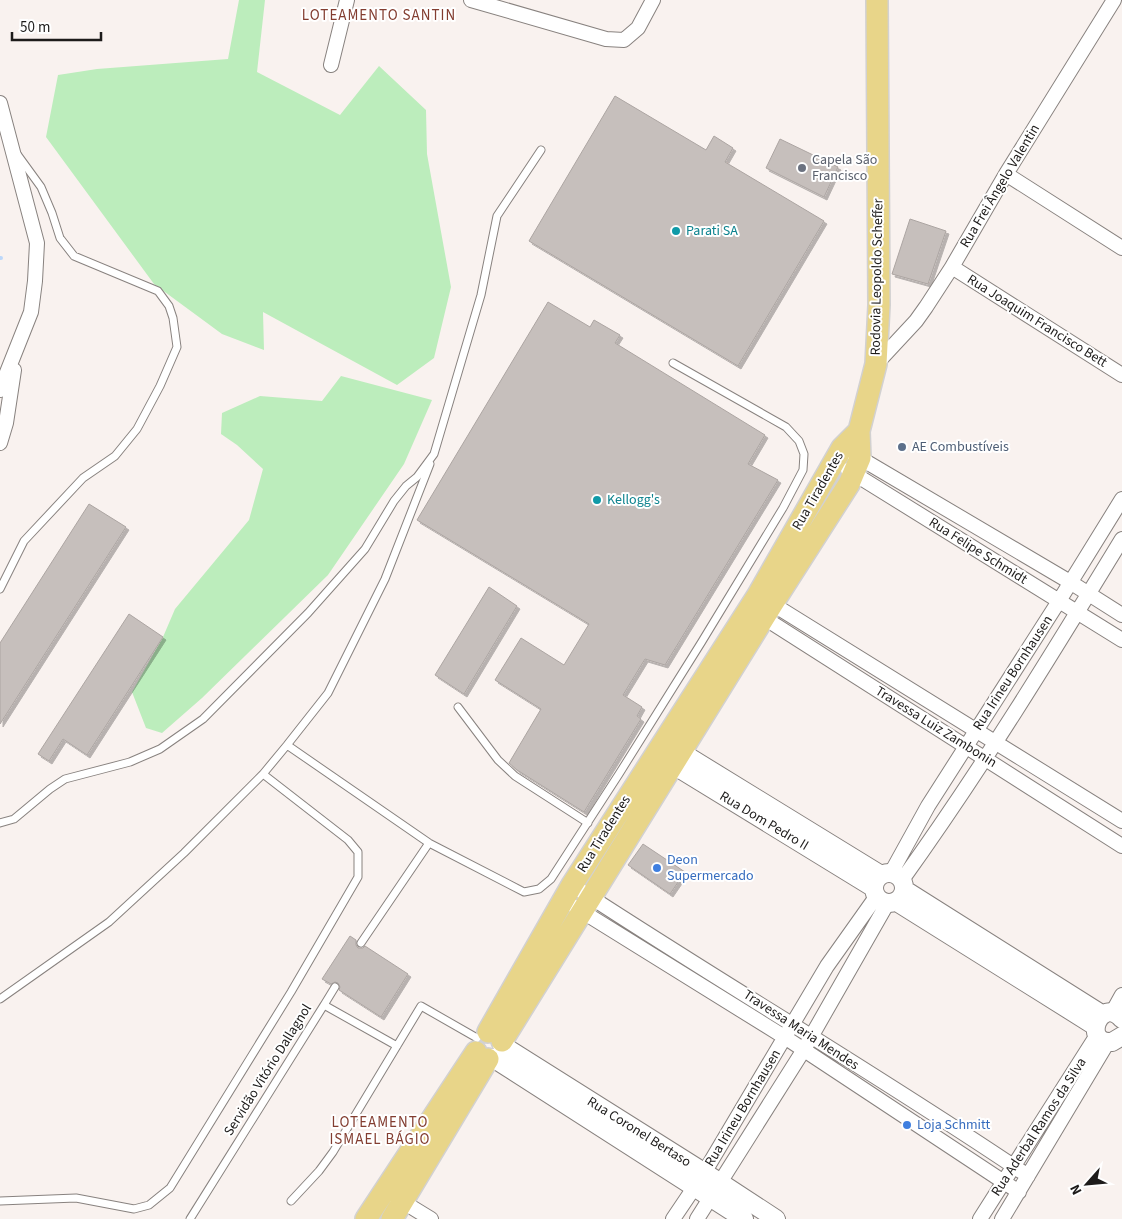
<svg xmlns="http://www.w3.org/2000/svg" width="1122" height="1219" font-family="'Source Sans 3',sans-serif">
  <defs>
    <filter id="shadow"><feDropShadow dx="3" dy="3" stdDeviation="0" flood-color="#0004"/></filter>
  </defs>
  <rect width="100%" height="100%" fill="#f9f2ef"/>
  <path fill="#bcedbc" d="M 239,0 L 265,0 L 257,72 L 340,115 L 379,66 L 426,110 L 427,154 L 451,287 L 434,358 L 397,385 L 263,312 L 264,350 L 222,334 L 154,284 L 46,137 L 58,75 L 97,69 L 228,59 Z
    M 341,376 L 432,400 L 404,464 L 328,575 L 202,698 L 162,733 L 146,728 L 132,692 L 163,637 L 175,609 L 249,520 L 263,469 L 237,445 L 221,434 L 222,413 L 260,396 L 322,401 Z"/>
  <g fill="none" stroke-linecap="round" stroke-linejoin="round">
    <path stroke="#bdd8fa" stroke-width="4" d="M 0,258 L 1,258"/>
  </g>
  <path fill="#c6bfbc" stroke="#aca5a2" filter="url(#shadow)" d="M 615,96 L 706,150 L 714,136 L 733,148 L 725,162 L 824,221 L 738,366 L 529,241 Z
    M 780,139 L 838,167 L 824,197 L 766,168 Z
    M 910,219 L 946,231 L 928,284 L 892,274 Z
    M 548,302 L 590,327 L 594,320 L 620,335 L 615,343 L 765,435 L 748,464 L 778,480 L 665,665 L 645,659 L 623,695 L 642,707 L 637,716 L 641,719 L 584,812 L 517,770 L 509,763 L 541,709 L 495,680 L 521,638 L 564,665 L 589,624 L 417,520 Z
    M 89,504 L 126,527 L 0,724 L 0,643 Z
    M 489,587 L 517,606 L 464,694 L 435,675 Z
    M 129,614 L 163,637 L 87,755 L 63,739 L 49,761 L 38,754 Z
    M 643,844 L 685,872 L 670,894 L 628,865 Z
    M 350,936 L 356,940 L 356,945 L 358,948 L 363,948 L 365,946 L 408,974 L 381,1017 L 339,990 L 340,987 L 338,983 L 335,982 L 331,984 L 322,979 Z"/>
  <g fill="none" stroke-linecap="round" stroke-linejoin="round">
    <g stroke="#88827f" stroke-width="9">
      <path id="service" d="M 0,589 L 24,541 L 83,478 L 115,456 L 137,429 L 160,386 L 177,347 L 173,318 L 169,306 L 158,291 L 74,256 L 60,238 L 52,213 L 41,187 L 17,154
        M 458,707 L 498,760 L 515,776 L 588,823
        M 287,745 L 429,843 L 524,892 L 539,889 L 551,879 L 619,774 L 701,643 L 783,508 L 803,470 L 804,454 L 799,441 L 786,427 L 673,363
        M 263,774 L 287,745 L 328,693 L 385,579 L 430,464
        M 0,823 L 14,819 L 50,789 L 65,779 L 130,762 L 160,749 L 203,719 L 308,613 L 365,549 L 394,501 L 406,486 L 417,477 L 434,454 L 481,295 L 497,216 L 541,150
        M 361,943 L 429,843
        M 0,999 L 109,922 L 184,853 L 263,774 L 348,840 L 358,852 L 358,877 L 291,992 L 170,1188 L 149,1205 L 134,1209 L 76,1198 L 0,1201
        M 324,1005 L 335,987
        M 291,1201 L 319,1171 L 333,1152 L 421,1006 L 477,1038
        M 190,1219 L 324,1005 L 397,1046"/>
    </g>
    <g stroke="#88827f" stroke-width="16">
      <path id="minor" d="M 471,0 L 606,39 L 624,40 L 638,28 L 653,0
        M 331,65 L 347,0
        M 0,103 L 37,243 L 35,281 L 31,312 L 0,390
        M 1006,174 L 1122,248
        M 952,267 L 1122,375
        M 876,364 L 916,321 L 926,307 L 952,267 L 1006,174 L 1114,0
        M 0,443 L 6,423 L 14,370
        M 853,454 L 1070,582 L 1122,615
        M 848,470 L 1122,640
        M 766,600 L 1122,821
        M 758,614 L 1122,846
        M 891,873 L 928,806 L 1059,601 L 1122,499
        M 902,880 C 981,770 1052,654 1122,539
        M 572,885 C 723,984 879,1075 1028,1176
        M 575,907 L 786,1038 L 1019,1192
        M 1112,1013 L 1122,995
        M 395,1197 L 431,1219
        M 673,1219 L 704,1173 L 827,966 L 876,897
        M 697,1219 L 803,1051 L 887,904
        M 980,1219 L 1097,1035
        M 1002,1219 L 1108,1042"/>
    </g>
    <g stroke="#88827f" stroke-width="20">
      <path id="tertiary" d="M 671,746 L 881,875
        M 662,758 L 874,888
        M874 888a15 15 0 1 1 30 0a15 15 0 1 1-30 0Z
        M 905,890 L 1103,1015
        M 897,902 L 1095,1026
        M 1122,1019 C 1100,995 1081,1044 1112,1042 L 1122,1036
        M 502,1045 L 721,1183 L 776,1219
        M 493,1058 L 744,1219"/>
    </g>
    <g stroke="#d2d1d1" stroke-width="24">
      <path id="primary" d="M 488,1032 L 572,885 L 758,595 L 842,448 L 859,431
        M 502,1041 L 773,603 L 849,484 L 860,458 L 859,431 L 876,364 L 879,305 L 877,0
        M 366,1219 L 476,1052
        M 392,1219 L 488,1059"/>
    </g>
    <use href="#service" stroke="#fff" stroke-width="7"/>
    <use href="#minor" stroke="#fff" stroke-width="14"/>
    <use href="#tertiary" stroke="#fff" stroke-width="18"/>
    <use href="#primary" stroke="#e8d589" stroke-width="21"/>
  </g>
  <circle fill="#6b7280" stroke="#fff" stroke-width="2" cx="802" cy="168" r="5"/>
  <g fill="#0f9aa8" stroke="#fff" stroke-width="2">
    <circle cx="676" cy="231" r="5"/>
    <circle cx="597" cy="500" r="5"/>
  </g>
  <circle fill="#5c6f8a" stroke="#fff" stroke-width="2" cx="902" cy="447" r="5"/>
  <g fill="#3f7fe0" stroke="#fff" stroke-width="2">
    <circle cx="657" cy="868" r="5"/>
    <circle cx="907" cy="1125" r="5"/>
  </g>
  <g text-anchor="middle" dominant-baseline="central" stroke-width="4" stroke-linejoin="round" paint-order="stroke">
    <g font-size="14" fill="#5b616d" stroke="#fff" text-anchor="start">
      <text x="812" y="160">Capela São<tspan x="812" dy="16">Francisco</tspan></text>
    </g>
    <g font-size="14" fill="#1d1b1a" stroke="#fff">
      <text transform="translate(1000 186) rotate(-59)">Rua Frei Ângelo Valentin</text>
      <text transform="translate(877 277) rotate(-89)">Rodovia Leopoldo Scheffer</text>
      <text transform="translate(1037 321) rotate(32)">Rua Joaquim Francisco Bett</text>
      <text transform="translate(818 491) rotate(-60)">Rua Tiradentes</text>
      <text transform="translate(978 551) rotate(32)">Rua Felipe Schmidt</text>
      <text transform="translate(1013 673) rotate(-57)">Rua Irineu Bornhausen</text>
      <text transform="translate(936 727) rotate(32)">Travessa Luiz Zambonin</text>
      <text transform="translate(764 821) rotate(31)">Rua Dom Pedro II</text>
      <text transform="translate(604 834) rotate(-58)">Rua Tiradentes</text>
      <text transform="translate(801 1030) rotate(33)">Travessa Maria Mendes</text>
      <text transform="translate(268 1070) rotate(-58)">Servidão Vitório Dallagnol</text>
      <text transform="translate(743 1108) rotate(-59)">Rua Irineu Bornhausen</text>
      <text transform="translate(1039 1127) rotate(-57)">Rua Aderbal Ramos da Silva</text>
      <text transform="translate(639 1132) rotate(32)">Rua Coronel Bertaso</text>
    </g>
    <g font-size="14" fill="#0d838f" stroke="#fff" text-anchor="start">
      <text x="686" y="231">Parati SA</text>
      <text x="607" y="500">Kellogg's</text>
    </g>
    <g font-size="14" fill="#4e5e75" stroke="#fff" text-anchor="start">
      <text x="912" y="447">AE Combustíveis</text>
    </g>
    <g font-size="14" fill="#366cbe" stroke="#fff" text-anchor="start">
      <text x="667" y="860">Deon<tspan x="667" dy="16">Supermercado</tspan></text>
      <text x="917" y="1125">Loja Schmitt</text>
    </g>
    <g font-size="15" letter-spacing="1" fill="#833d30" stroke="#fff">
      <text x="379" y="15">LOTEAMENTO SANTIN</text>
      <text x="380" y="1122">LOTEAMENTO<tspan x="380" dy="17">ISMAEL BÁGIO</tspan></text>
    </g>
  </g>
  <g transform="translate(1087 1184) rotate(243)" stroke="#ffffff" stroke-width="4" paint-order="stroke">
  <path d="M0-4L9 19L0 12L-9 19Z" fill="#1d1b1a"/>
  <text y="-8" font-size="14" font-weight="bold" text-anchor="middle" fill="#1d1b1a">N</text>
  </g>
  <path d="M12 32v8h89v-8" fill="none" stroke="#1d1b1a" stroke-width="2.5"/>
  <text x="20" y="32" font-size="15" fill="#1d1b1a" stroke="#ffffff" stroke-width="4" paint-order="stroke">50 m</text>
</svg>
